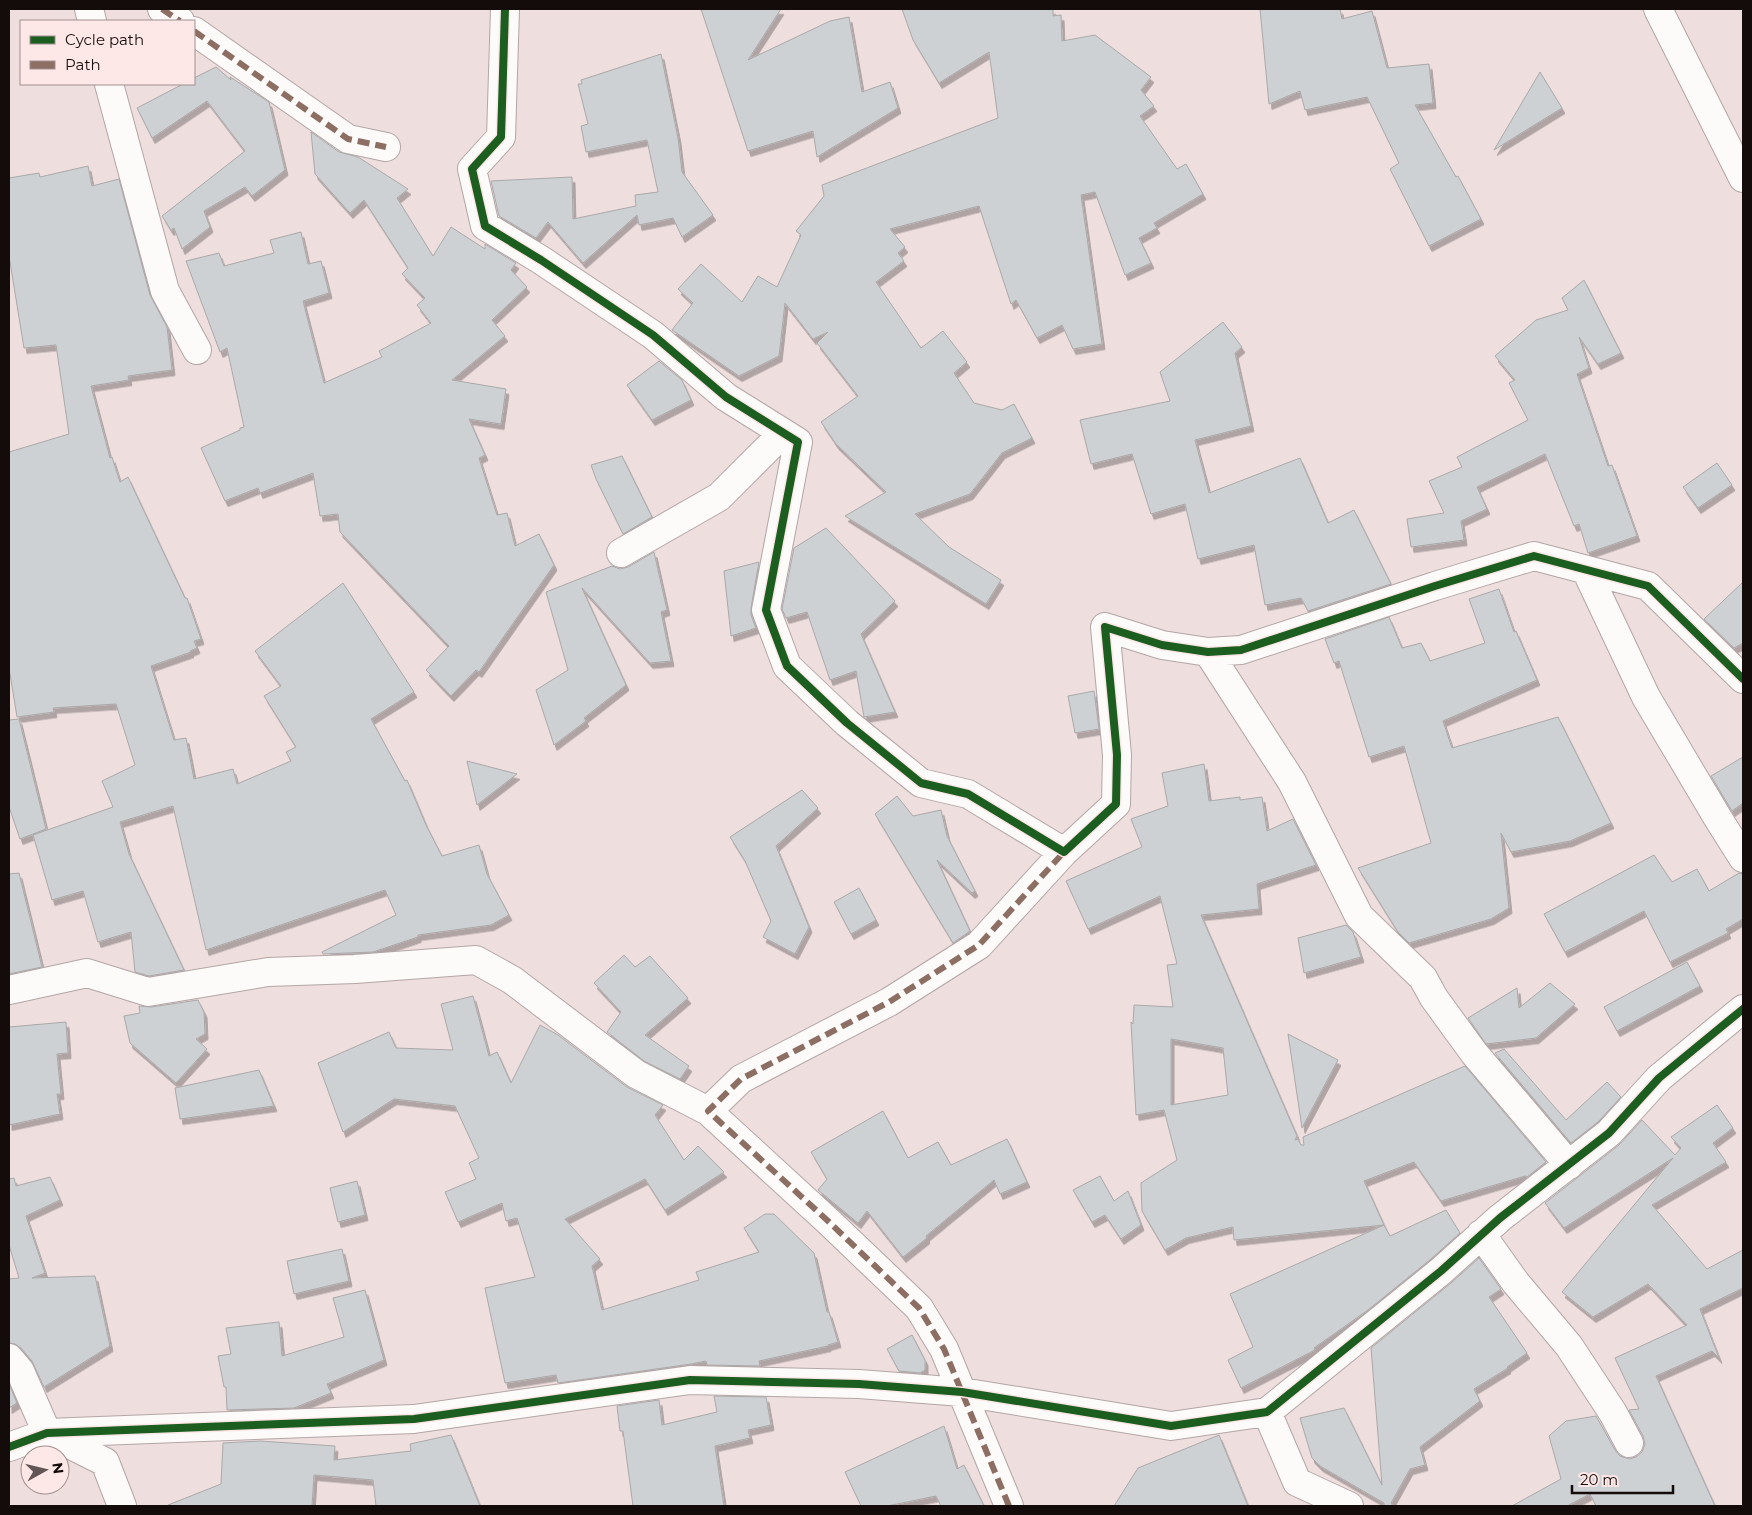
<svg xmlns="http://www.w3.org/2000/svg" width="1752" height="1515" font-family="Montserrat,sans-serif">
  <defs>
    <filter id="shadow"><feDropShadow dx="3" dy="5.5" stdDeviation="0" flood-color="#0004"/></filter>
  </defs>
  <rect width="100%" height="100%" fill="#efdede"/>
  <path fill="#cdd1d3" stroke="#aaa8a9" fill-rule="evenodd" filter="url(#shadow)" d="M 701,9 L 781,9 L 748,60 L 830,21 L 849,17 L 862,92 L 890,82 L 898,108 L 817,157 L 813,131 L 748,151 Z
    M 902,9 L 1053,9 L 1053,16 L 1061,15 L 1062,41 L 1095,35 L 1151,77 L 1141,90 L 1154,106 L 1140,116 L 1177,169 L 1186,164 L 1203,194 L 1154,223 L 1157,228 L 1139,238 L 1151,263 L 1125,275 L 1095,192 L 1081,195 L 1102,344 L 1073,349 L 1062,325 L 1037,338 L 1016,300 L 1011,304 L 979,206 L 890,229 L 905,247 L 898,253 L 904,261 L 876,282 L 921,348 L 943,331 L 967,362 L 954,373 L 974,403 L 1002,410 L 1014,404 L 1032,438 L 1002,453 L 970,494 L 915,514 L 949,547 L 1001,580 L 986,604 L 845,516 L 886,492 L 836,444 L 821,422 L 858,396 L 817,343 L 828,332 L 813,339 L 785,303 L 779,356 L 739,376 L 672,330 L 693,303 L 678,289 L 701,264 L 742,302 L 758,276 L 777,287 L 801,235 L 796,231 L 824,196 L 822,185 L 998,118 L 989,52 L 939,83 L 913,40 Z
    M 1260,9 L 1340,9 L 1342,19 L 1372,11 L 1387,68 L 1429,64 L 1433,103 L 1415,105 L 1456,177 L 1458,176 L 1481,219 L 1429,246 L 1390,169 L 1399,163 L 1367,97 L 1305,110 L 1300,91 L 1269,104 Z
    M 661,54 L 678,138 L 682,172 L 713,215 L 682,237 L 673,218 L 639,225 L 637,215 L 583,263 L 548,222 L 536,238 L 499,216 L 491,181 L 572,177 L 573,219 L 636,206 L 635,195 L 658,192 L 647,140 L 586,152 L 581,126 L 588,124 L 578,84 L 582,84 L 581,80 Z
    M 216,67 L 231,80 L 230,77 L 269,102 L 285,170 L 252,196 L 245,187 L 204,211 L 210,227 L 182,249 L 174,228 L 171,230 L 162,216 L 245,151 L 207,101 L 152,138 L 137,108 L 183,84 L 194,84 L 194,78 Z
    M 1540,72 L 1562,108 L 1494,150 Z
    M 311,132 L 339,152 L 358,157 L 408,189 L 397,198 L 433,256 L 451,227 L 485,249 L 485,244 L 516,263 L 511,270 L 527,287 L 492,320 L 505,336 L 452,380 L 506,389 L 501,424 L 469,419 L 485,455 L 479,458 L 497,515 L 507,513 L 515,546 L 539,534 L 554,565 L 479,672 L 476,670 L 451,696 L 426,670 L 449,646 L 340,532 L 338,514 L 320,516 L 313,473 L 260,493 L 258,488 L 225,501 L 201,448 L 240,430 L 240,428 L 244,427 L 227,348 L 220,352 L 186,261 L 219,253 L 224,266 L 274,253 L 270,240 L 301,232 L 308,264 L 321,261 L 329,293 L 303,301 L 324,383 L 382,357 L 379,351 L 431,323 L 417,305 L 425,298 L 402,274 L 408,268 L 364,200 L 350,213 L 315,174 Z
    M 88,166 L 92,186 L 119,179 L 150,295 L 167,327 L 172,370 L 128,376 L 129,380 L 91,386 L 110,458 L 112,457 L 120,482 L 128,477 L 185,598 L 187,598 L 201,639 L 194,641 L 197,648 L 190,651 L 191,652 L 151,666 L 174,740 L 186,738 L 194,779 L 233,769 L 237,784 L 291,761 L 286,752 L 296,747 L 264,696 L 281,686 L 255,651 L 343,583 L 414,692 L 371,719 L 405,781 L 407,780 L 426,825 L 442,856 L 479,845 L 487,874 L 509,915 L 491,925 L 418,935 L 418,937 L 373,952 L 323,954 L 322,952 L 396,915 L 385,890 L 206,950 L 173,806 L 120,822 L 129,854 L 184,970 L 149,976 L 135,972 L 131,932 L 98,942 L 83,891 L 52,900 L 33,835 L 113,807 L 102,781 L 135,765 L 116,704 L 53,708 L 54,712 L 17,717 L 9,668 L 9,452 L 69,434 L 56,345 L 24,348 L 9,256 L 9,178 L 39,173 L 40,177 Z
    M 1584,280 L 1621,353 L 1598,364 L 1579,337 L 1589,368 L 1577,374 L 1608,466 L 1612,465 L 1637,536 L 1588,553 L 1579,524 L 1574,526 L 1545,454 L 1477,487 L 1487,509 L 1461,521 L 1464,540 L 1411,547 L 1407,519 L 1444,513 L 1429,481 L 1462,467 L 1457,457 L 1528,420 L 1509,383 L 1515,380 L 1495,356 L 1536,320 L 1568,310 L 1562,298 Z
    M 1223,322 L 1242,347 L 1235,353 L 1251,426 L 1195,440 L 1209,493 L 1300,458 L 1328,523 L 1354,510 L 1391,584 L 1308,611 L 1301,598 L 1265,605 L 1254,545 L 1198,559 L 1185,504 L 1151,514 L 1132,454 L 1091,464 L 1080,420 L 1170,401 L 1160,372 Z
    M 659,361 L 682,380 L 691,400 L 652,420 L 627,385 Z
    M 622,456 L 652,517 L 623,534 L 596,479 L 591,465 Z
    M 1717,463 L 1732,485 L 1698,508 L 1683,487 Z
    M 826,528 L 895,601 L 861,634 L 895,712 L 864,717 L 856,671 L 830,680 L 807,612 L 786,618 L 782,609 L 794,548 Z
    M 654,552 L 667,610 L 661,612 L 671,661 L 650,663 L 582,588 L 626,685 L 584,718 L 586,721 L 554,745 L 536,690 L 568,670 L 546,592 L 612,566 L 620,569 L 628,567 Z
    M 759,562 L 751,608 L 751,615 L 756,628 L 731,636 L 724,571 Z
    M 1743,582 L 1743,643 L 1734,648 L 1704,619 Z
    M 1499,589 L 1514,632 L 1516,631 L 1537,680 L 1443,721 L 1452,748 L 1558,717 L 1611,823 L 1570,841 L 1511,852 L 1501,833 L 1509,908 L 1491,919 L 1409,943 L 1398,932 L 1358,868 L 1431,843 L 1404,746 L 1369,757 L 1339,661 L 1334,663 L 1325,639 L 1389,617 L 1402,648 L 1421,643 L 1430,661 L 1485,643 L 1469,599 Z
    M 1094,691 L 1099,729 L 1075,733 L 1068,696 Z
    M 19,719 L 46,829 L 20,839 L 9,807 L 9,720 Z
    M 1743,757 L 1743,803 L 1732,811 L 1711,776 Z
    M 467,761 L 517,774 L 477,805 Z
    M 1204,764 L 1209,801 L 1240,797 L 1240,800 L 1262,797 L 1267,831 L 1293,819 L 1316,865 L 1257,884 L 1259,909 L 1201,915 L 1297,1136 L 1295,1140 L 1298,1139 L 1301,1145 L 1304,1145 L 1303,1137 L 1465,1066 L 1546,1162 L 1527,1177 L 1525,1176 L 1441,1201 L 1414,1162 L 1364,1181 L 1384,1225 L 1234,1240 L 1233,1227 L 1186,1238 L 1165,1250 L 1142,1211 L 1141,1183 L 1177,1160 L 1164,1110 L 1136,1115 L 1131,1022 L 1133,1024 L 1134,1005 L 1173,1007 L 1167,965 L 1177,964 L 1160,896 L 1088,929 L 1066,881 L 1142,847 L 1131,819 L 1168,806 L 1162,773 ZM 1171,1039 L 1223,1048 L 1228,1095 L 1171,1105 Z
    M 802,790 L 818,808 L 776,846 L 809,927 L 795,954 L 763,937 L 771,921 L 745,861 L 730,837 Z
    M 897,796 L 913,816 L 941,810 L 947,836 L 975,891 L 972,893 L 937,860 L 970,931 L 953,943 L 875,814 Z
    M 1654,855 L 1672,882 L 1697,869 L 1709,891 L 1739,873 L 1743,874 L 1743,919 L 1726,929 L 1728,933 L 1670,962 L 1644,911 L 1565,952 L 1544,914 Z
    M 19,873 L 42,967 L 9,974 L 9,874 Z
    M 859,888 L 876,920 L 851,934 L 834,902 Z
    M 1346,925 L 1353,932 L 1361,957 L 1304,973 L 1298,938 Z
    M 624,955 L 635,967 L 650,956 L 688,998 L 645,1035 L 689,1066 L 680,1079 L 644,1061 L 607,1032 L 621,1012 L 594,983 Z
    M 1687,962 L 1700,986 L 1617,1031 L 1604,1007 Z
    M 1550,983 L 1575,1004 L 1536,1038 L 1486,1044 L 1468,1018 L 1517,988 L 1519,1008 Z
    M 473,996 L 489,1056 L 497,1052 L 511,1083 L 540,1025 L 558,1035 L 627,1087 L 663,1105 L 655,1115 L 684,1160 L 698,1146 L 724,1172 L 665,1210 L 645,1179 L 565,1219 L 600,1259 L 592,1266 L 602,1310 L 699,1280 L 696,1272 L 759,1252 L 744,1228 L 765,1214 L 774,1214 L 814,1253 L 827,1312 L 829,1312 L 838,1342 L 828,1345 L 828,1346 L 759,1361 L 760,1366 L 707,1365 L 706,1361 L 691,1364 L 558,1383 L 556,1375 L 505,1383 L 485,1288 L 535,1277 L 517,1218 L 506,1221 L 502,1203 L 458,1222 L 445,1192 L 476,1179 L 469,1163 L 479,1158 L 455,1106 L 394,1099 L 343,1132 L 318,1063 L 389,1032 L 396,1048 L 453,1050 L 441,1004 Z
    M 198,1000 L 204,1012 L 205,1034 L 196,1039 L 207,1049 L 176,1083 L 130,1043 L 124,1016 L 140,1013 L 139,1006 L 151,1007 Z
    M 66,1022 L 68,1053 L 57,1054 L 61,1094 L 57,1094 L 60,1114 L 9,1125 L 9,1027 Z
    M 1288,1034 L 1338,1060 L 1302,1128 Z
    M 1504,1049 L 1566,1120 L 1607,1082 L 1621,1097 L 1598,1122 L 1571,1143 L 1495,1053 Z
    M 259,1070 L 274,1106 L 180,1119 L 175,1088 Z
    M 1717,1105 L 1733,1128 L 1713,1143 L 1726,1162 L 1652,1205 L 1707,1269 L 1743,1250 L 1743,1288 L 1700,1309 L 1719,1358 L 1712,1351 L 1656,1376 L 1715,1506 L 1596,1506 L 1590,1494 L 1567,1506 L 1512,1506 L 1561,1479 L 1549,1436 L 1566,1421 L 1596,1416 L 1615,1450 L 1620,1456 L 1629,1459 L 1636,1457 L 1642,1452 L 1645,1444 L 1643,1436 L 1629,1410 L 1639,1409 L 1615,1358 L 1687,1325 L 1648,1284 L 1593,1317 L 1562,1292 L 1673,1158 L 1564,1228 L 1545,1203 L 1619,1145 L 1642,1120 L 1675,1155 L 1681,1148 L 1671,1137 Z
    M 883,1111 L 908,1158 L 938,1142 L 951,1165 L 1007,1139 L 1027,1182 L 1000,1194 L 994,1180 L 926,1236 L 927,1238 L 903,1257 L 867,1211 L 858,1223 L 818,1190 L 827,1179 L 811,1152 Z
    M 1100,1176 L 1114,1201 L 1128,1191 L 1141,1225 L 1121,1239 L 1105,1215 L 1092,1222 L 1073,1190 Z
    M 50,1177 L 60,1200 L 26,1216 L 45,1273 L 32,1278 L 95,1276 L 110,1346 L 44,1387 L 32,1361 L 21,1348 L 15,1344 L 9,1343 L 9,1279 L 19,1278 L 9,1245 L 9,1179 L 14,1178 L 16,1186 Z
    M 357,1181 L 365,1215 L 338,1222 L 330,1188 Z
    M 1446,1210 L 1460,1233 L 1431,1259 L 1368,1310 L 1314,1348 L 1315,1350 L 1241,1388 L 1228,1360 L 1253,1347 L 1230,1294 L 1384,1225 L 1390,1236 Z
    M 342,1249 L 349,1281 L 294,1294 L 287,1261 Z
    M 1479,1258 L 1501,1289 L 1489,1297 L 1527,1353 L 1507,1367 L 1508,1368 L 1474,1389 L 1480,1401 L 1420,1447 L 1425,1465 L 1410,1469 L 1391,1503 L 1393,1506 L 1384,1506 L 1384,1503 L 1320,1466 L 1312,1458 L 1300,1418 L 1344,1408 L 1382,1485 L 1371,1348 L 1451,1283 Z
    M 365,1290 L 384,1360 L 327,1384 L 331,1393 L 294,1408 L 227,1410 L 226,1387 L 224,1387 L 218,1356 L 231,1354 L 226,1328 L 279,1322 L 282,1356 L 344,1337 L 333,1298 Z
    M 912,1335 L 925,1360 L 925,1370 L 920,1373 L 899,1371 L 887,1349 Z
    M 9,1384 L 17,1403 L 9,1408 Z
    M 714,1396 L 766,1397 L 771,1425 L 748,1430 L 750,1438 L 715,1446 L 724,1506 L 633,1506 L 623,1431 L 620,1431 L 617,1406 L 659,1400 L 662,1425 L 717,1412 Z
    M 944,1426 L 957,1469 L 964,1465 L 984,1506 L 941,1506 L 936,1496 L 887,1506 L 861,1506 L 845,1472 Z
    M 451,1435 L 480,1506 L 376,1506 L 373,1480 L 314,1475 L 312,1506 L 169,1506 L 168,1505 L 221,1484 L 223,1443 L 260,1441 L 335,1446 L 334,1460 L 411,1451 L 410,1444 Z
    M 1219,1435 L 1248,1506 L 1114,1506 L 1138,1468 Z"/>
  <g fill="none" stroke-linecap="round" stroke-linejoin="round">
    <g stroke="#b3a6a6" stroke-width="30">
      <path id="street" d="M 89,9 L 92,21
        M 162,9 L 180,21
        M 505,9 L 501,137 L 472,169 L 485,226 L 541,260 L 653,335 L 726,397 L 798,442 L 766,610 L 787,666 L 847,723 L 921,783 L 968,794 L 1064,852 L 1116,804 L 1117,755 L 1105,627 L 1162,645 L 1208,652 L 1241,650 L 1435,586 L 1534,556 L 1648,586 L 1743,679
        M 1658,9 L 1743,178
        M 194,31 L 348,139 L 386,147
        M 109,84 L 165,291 L 197,350
        M 621,553 L 719,497 L 783,433
        M 1586,570 L 1646,697 L 1719,820 L 1743,858
        M 1208,652 L 1292,782 L 1359,916 L 1423,978 L 1434,998 L 1474,1053 L 1569,1165
        M 9,990 L 87,973 L 148,992 L 268,972 L 355,969 L 476,960 L 512,980 L 636,1074 L 708,1111
        M 1481,1234 L 1516,1283 L 1569,1346 L 1613,1413 L 1629,1443
        M 9,1358 L 20,1371 L 47,1433 L 105,1462 L 122,1506
        M 1267,1412 L 1297,1482 L 1349,1506
        M 9,1447 L 47,1433 L 414,1419 L 690,1380 L 859,1384 L 962,1392 L 1171,1426 L 1267,1412 L 1441,1271 L 1500,1218 L 1609,1133 L 1659,1078 L 1743,1009
        M 1009,1506 L 944,1349 L 919,1308 L 828,1221 L 708,1111 L 741,1079 L 889,1002 L 979,945 L 1064,852"/>
    </g>
    <use href="#street" stroke="#fdfafa" stroke-width="28"/>
    <path stroke="#8d6e63" stroke-width="6" stroke-dasharray="12 6" stroke-linecap="butt" d="M 162,9 L 180,21
      M 194,31 L 348,139 L 386,147
      M 1009,1506 L 944,1349 L 919,1308 L 828,1221 L 708,1111 L 741,1079 L 889,1002 L 979,945 L 1064,852"/>
    <g stroke="#fee7e7" stroke-width="11">
      <path id="cycleway" d="M 505,9 L 501,137 L 472,169 L 485,226 L 541,260 L 653,335 L 726,397 L 798,442 L 766,610 L 787,666 L 847,723 L 921,783 L 968,794 L 1064,852 L 1116,804 L 1117,755 L 1105,627 L 1162,645 L 1208,652 L 1241,650 L 1435,586 L 1534,556 L 1648,586 L 1743,679
        M 9,1447 L 47,1433 L 414,1419 L 690,1380 L 859,1384 L 962,1392 L 1171,1426 L 1267,1412 L 1441,1271 L 1500,1218 L 1609,1133 L 1659,1078 L 1743,1009"/>
    </g>
    <use href="#cycleway" stroke="#1b5e20" stroke-width="8"/>
  </g>
  <rect width="1752" height="1515" fill="none" stroke="#140b0b" stroke-width="20"/>
  <rect x="20" y="20" width="175" height="65" fill="#fee7e7" stroke="#a08f8f"/>
  <rect x="30" y="36" width="25" height="8" fill="#1b5e20" stroke="#a08f8f"/>
  <text x="65" y="45" font-size="15" fill="#140b0b">Cycle path</text>
  <rect x="30" y="61" width="25" height="8" fill="#8d6e63" stroke="#a08f8f"/>
  <text x="65" y="70" font-size="15" fill="#140b0b">Path</text>
  <g transform="translate(45 1470) rotate(82)"><circle r="24" fill="#fee7e7" stroke="#a08f8f"/>
  <path d="M0-4L9 19L0 12L-9 19Z" fill="#615555"/>
  <text y="-8" font-size="14" font-weight="bold" text-anchor="middle" fill="#140b0b">N</text>
  </g>
  <path d="M1572 1485v8h101v-8" fill="none" stroke="#140b0b" stroke-width="2.5"/>
  <text x="1580" y="1485" font-size="15" fill="#140b0b" stroke="#fee7e7" stroke-width="4" paint-order="stroke">20 m</text>
</svg>
